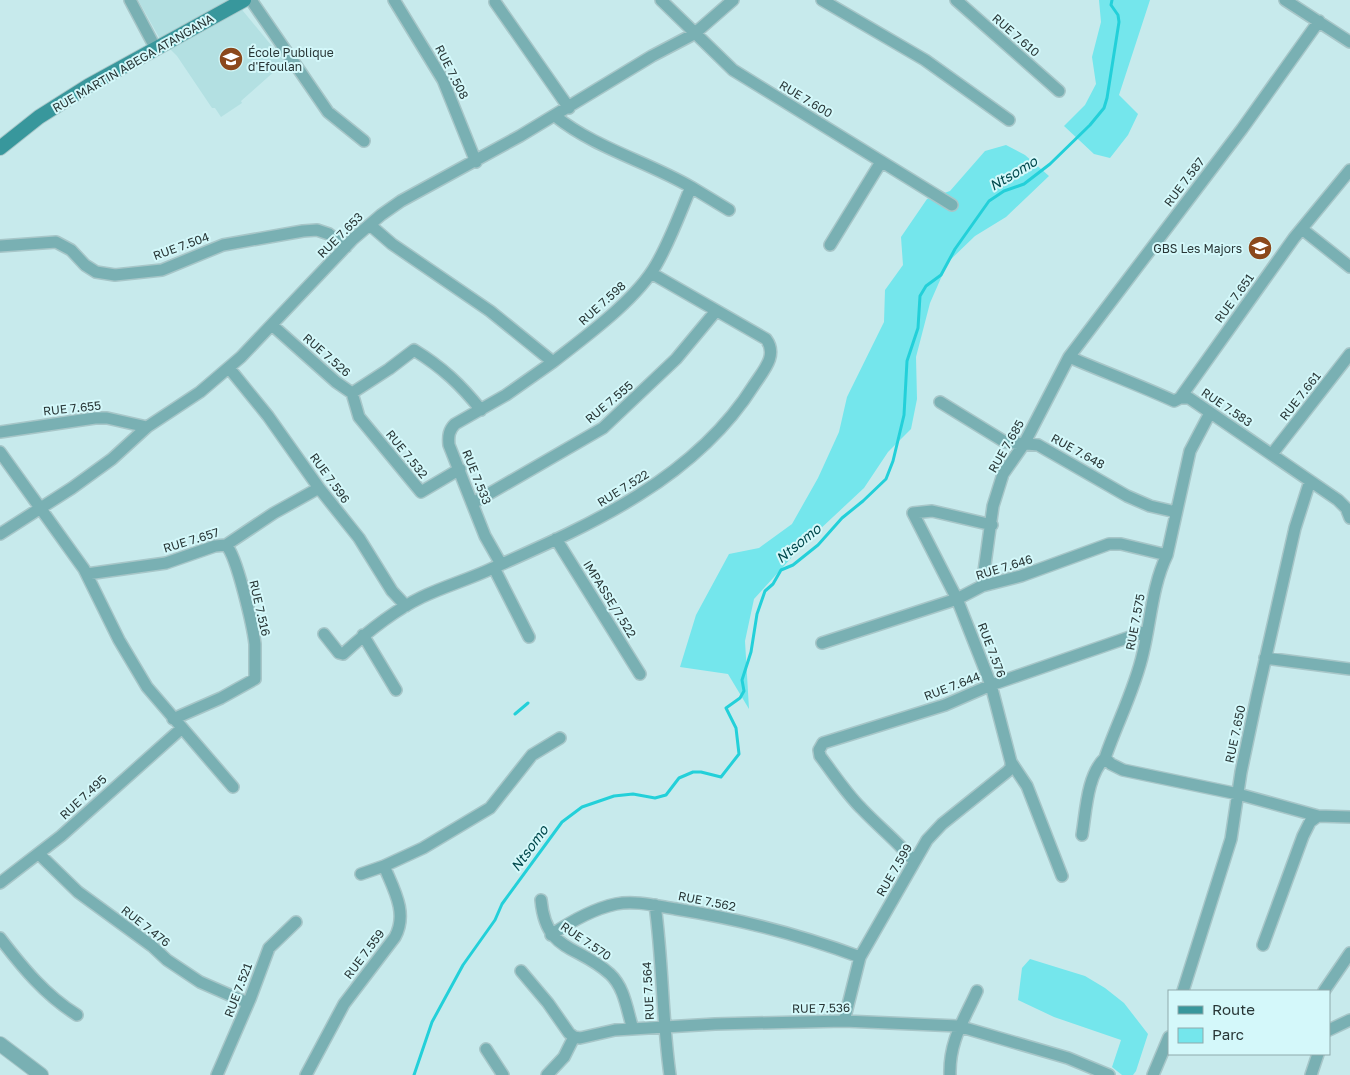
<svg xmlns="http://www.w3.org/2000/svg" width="1350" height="1075" font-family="'Golos Text',sans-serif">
  <rect width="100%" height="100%" fill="#c7eaec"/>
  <path fill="#b3e0e2" d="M 138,0 L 240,0 L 243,11 L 285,62 L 241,101 L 242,103 L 221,117 L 215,108 L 212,108 L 177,56 L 160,39 Z"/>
  <path fill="#74e6ec" d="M 1099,0 L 1150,0 L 1119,95 L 1138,114 L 1128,135 L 1110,158 L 1094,154 L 1064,126 L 1085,105 L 1096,84 L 1092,57 L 1101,22 Z
    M 1006,145 L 1025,155 L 1049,176 L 1006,217 L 975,236 L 948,262 L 930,303 L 916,357 L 917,399 L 911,429 L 888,452 L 864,488 L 802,546 L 754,599 L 745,641 L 749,709 L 728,674 L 680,667 L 696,615 L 729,554 L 759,548 L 792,524 L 818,478 L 839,432 L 847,397 L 884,322 L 885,290 L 903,265 L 901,237 L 927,199 L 950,191 L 985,151 Z
    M 1030,959 L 1085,976 L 1105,988 L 1124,1003 L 1148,1034 L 1136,1071 L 1133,1075 L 1122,1075 L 1112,1067 L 1121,1040 L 1054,1017 L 1018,1000 L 1022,968 Z"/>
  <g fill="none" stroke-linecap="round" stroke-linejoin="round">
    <path stroke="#23d0d9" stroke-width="3" d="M 515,714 L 528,703
      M 414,1075 L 432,1022 L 463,965 L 495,920 L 502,904 L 562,822 L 582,807 L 614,796 L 633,794 L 655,798 L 666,795 L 679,778 L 693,772 L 701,772 L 721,777 L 739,754 L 736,728 L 726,708 L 740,698 L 744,691 L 742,680 L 751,652 L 757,614 L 765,591 L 773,584 L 781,570 L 793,565 L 818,545 L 842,518 L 863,501 L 886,479 L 893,461 L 904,415 L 907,361 L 918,328 L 920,296 L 926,286 L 941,275 L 955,249 L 989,201 L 1004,191 L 1024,184 L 1050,164 L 1090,125 L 1104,108 L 1107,98 L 1119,22 L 1118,15 L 1111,5 L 1112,0"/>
    <g stroke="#a7c6c8" stroke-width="14">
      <path id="minor" d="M 130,0 L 156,49
        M 251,0 L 328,112 L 364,141
        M 394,0 L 443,80 L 476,162
        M 661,0 L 733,70 L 952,205
        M 822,0 L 925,60 L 1009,120
        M 956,0 L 1059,91
        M 1285,0 L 1350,42
        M 495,2 L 569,108
        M 691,187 L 729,210
        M 370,225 L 392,244 L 490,311 L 553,362 C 586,336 636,300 656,265 C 670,241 680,213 691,187 C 646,161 595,148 555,116
        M 1302,229 L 1350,267
        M 830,245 L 881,162
        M 0,246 L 56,242 L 71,250 L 85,265 L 96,272 L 115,275 L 162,270 L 223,245 L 303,231 L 317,230 L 329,234 L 346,247
        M 272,325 L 336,382 L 352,393
        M 1069,357 C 1104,372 1139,385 1174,401 L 1180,398 L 1189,398 L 1338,500 L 1346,508 L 1350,518
        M 229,368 L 268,416 L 319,488 L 359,538 L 392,591 L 406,606
        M 352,393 L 359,417 L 421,492 L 460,469
        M 352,393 L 389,369 L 414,350 C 442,367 461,385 481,410
        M 1180,398 L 1294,238 L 1350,170
        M 940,402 L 1005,442 L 1038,445 L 1127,496 L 1150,506 L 1176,512
        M 0,432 L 95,418 L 107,418 L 147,427
        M 0,452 L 84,569 L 119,640 L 147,687 L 233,787
        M 1272,454 L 1350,354
        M 473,503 L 603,428 L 676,359 L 716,311
        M 992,525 L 932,511 L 913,513 L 957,599 L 991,685 L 1011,762 L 1027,786 L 1062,876
        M 0,534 L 72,488 L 112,459 L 147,427 L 200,392 L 241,357 L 353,239 L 381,215 L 401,201 L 520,136 L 652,56 L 694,34 L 733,0
        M 556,539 L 640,674
        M 501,564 L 485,536 L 449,445 C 448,436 449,430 455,424 L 506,395 L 553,362
        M 494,568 L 529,637
        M 87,574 L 166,563 L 215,546 L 226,545 L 274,513 L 319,488
        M 982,586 L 993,506 L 1003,474 L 1024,444 L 1069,357 L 1242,129 L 1319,21
        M 324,634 L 339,653 L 343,654 C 367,632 393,611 422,597 C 445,586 470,579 493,568 C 590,525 695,479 754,385 C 764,370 778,355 766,339 L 651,273
        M 363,635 L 396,690
        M 822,643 L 957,599 L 982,586 L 1021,576 L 1109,544 L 1121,544 L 1167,555
        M 1265,658 L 1350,669
        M 173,719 L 221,698 L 255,679 C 255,667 255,656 255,644 C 253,627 237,556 226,545
        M 1105,758 L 1111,764 L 1123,770 L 1238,794 L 1318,816 L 1350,817
        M 1082,835 C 1086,811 1087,775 1105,758 C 1117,723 1135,689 1143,653 C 1151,620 1152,586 1167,555 L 1190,451 L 1210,413
        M 39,854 L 78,892 L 152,946 L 167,960 L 200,982 L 248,1003
        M 914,861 C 898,842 879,827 861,808 C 846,793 833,773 820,756 L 819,750 L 823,743 L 945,705 L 991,685 L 1147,631
        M 384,866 L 423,848 L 490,808 L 532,755 L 560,738
        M 0,883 L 61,836 L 182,728
        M 541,900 C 546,953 577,944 610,974 C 625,988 627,1011 633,1029
        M 655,905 C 663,962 662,1019 670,1075
        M 551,935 C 570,922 592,909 616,904 C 635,900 657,906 676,909 C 739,919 801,935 860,957
        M 0,938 C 23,968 45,995 77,1015
        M 1263,945 L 1303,836 L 1310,822 L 1318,816
        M 521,971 L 548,1003 L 569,1033 L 574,1037
        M 1183,991 L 1231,839 L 1241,772 L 1257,696 L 1295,528 L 1310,481
        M 1324,991 L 1350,953
        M 844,1021 L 860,957 L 927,840 L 942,824 L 1008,771 L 1011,767 L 1011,762
        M 1329,1030 L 1350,1020
        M 486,1049 L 503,1075
        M 217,1075 L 250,999 L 269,948 L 296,922
        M 306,1075 L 344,1004 L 395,937 C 408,913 394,890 384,866 L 361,874
        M 547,1075 L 564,1057 L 574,1037 L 580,1038 L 615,1030 L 715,1024 L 844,1021 L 958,1026 L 1068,1058 L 1109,1075
        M 950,1075 C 949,1041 964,1020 977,991
        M 1153,1075 L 1169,1037
        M 1311,1075 L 1318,1054"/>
    </g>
    <g stroke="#a7c6c8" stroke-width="16">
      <path id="tertiary" d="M 0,1044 L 41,1075"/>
    </g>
    <g stroke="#a7c6c8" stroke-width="16">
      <path id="secondary" d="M 0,148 L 39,117 L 88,86 L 244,0"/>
    </g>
    <use href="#minor" stroke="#79b0b3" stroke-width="11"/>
    <use href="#tertiary" stroke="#79b0b3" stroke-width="14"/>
    <use href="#secondary" stroke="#38979c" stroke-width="14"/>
  </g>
  <defs>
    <g id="school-disc" transform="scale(1.25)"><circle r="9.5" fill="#8b481b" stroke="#d4f8fa"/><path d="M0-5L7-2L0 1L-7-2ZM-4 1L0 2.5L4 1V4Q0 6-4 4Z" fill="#fff"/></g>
  </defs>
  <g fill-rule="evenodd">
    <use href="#school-disc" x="231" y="59"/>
    <use href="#school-disc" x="1260" y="248"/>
  </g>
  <g text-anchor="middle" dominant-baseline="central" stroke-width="4" stroke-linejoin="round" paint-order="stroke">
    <g font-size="12" fill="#283636" stroke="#d4f8fa">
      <text transform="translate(1016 35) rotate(41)">RUE 7.610</text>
      <text transform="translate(133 63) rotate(-30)">RUE MARTIN ABEGA ATANGANA</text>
      <text transform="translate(452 72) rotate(63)">RUE 7.508</text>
      <text transform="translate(806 99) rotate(31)">RUE 7.600</text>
      <text transform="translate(1184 182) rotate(-53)">RUE 7.587</text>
      <text transform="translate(340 235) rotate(-45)">RUE 7.653</text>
      <text transform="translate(181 246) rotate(-20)">RUE 7.504</text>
      <text transform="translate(1234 298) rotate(-54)">RUE 7.651</text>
      <text transform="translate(602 303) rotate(-42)">RUE 7.598</text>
      <text transform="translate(327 355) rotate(41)">RUE 7.526</text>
      <text transform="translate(1300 396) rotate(-52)">RUE 7.661</text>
      <text transform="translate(609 402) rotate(-40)">RUE 7.555</text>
      <text transform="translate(1227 407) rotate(34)">RUE 7.583</text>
      <text transform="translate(72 408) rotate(-6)">RUE 7.655</text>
      <text transform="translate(1006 446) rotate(-60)">RUE 7.685</text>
      <text transform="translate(1078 451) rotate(29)">RUE 7.648</text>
      <text transform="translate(407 454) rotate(51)">RUE 7.532</text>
      <text transform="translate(477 477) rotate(68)">RUE 7.533</text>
      <text transform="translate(330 478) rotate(54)">RUE 7.596</text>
      <text transform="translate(623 488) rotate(-32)">RUE 7.522</text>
      <text transform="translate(191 540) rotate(-17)">RUE 7.657</text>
      <text transform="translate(1004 567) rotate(-17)">RUE 7.646</text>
      <text transform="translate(610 599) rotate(58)">IMPASSE/7.522</text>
      <text transform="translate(260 608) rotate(77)">RUE 7.516</text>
      <text transform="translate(1135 622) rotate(-79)">RUE 7.575</text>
      <text transform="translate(992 650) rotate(69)">RUE 7.576</text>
      <text transform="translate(952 686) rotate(-21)">RUE 7.644</text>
      <text transform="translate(1235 734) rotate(-78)">RUE 7.650</text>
      <text transform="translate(83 797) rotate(-43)">RUE 7.495</text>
      <text transform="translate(894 870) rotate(-60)">RUE 7.599</text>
      <text transform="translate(707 901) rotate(11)">RUE 7.562</text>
      <text transform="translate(146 926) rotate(38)">RUE 7.476</text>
      <text transform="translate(586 941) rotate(34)">RUE 7.570</text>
      <text transform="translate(364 954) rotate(-53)">RUE 7.559</text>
      <text transform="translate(238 990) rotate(-69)">RUE 7.521</text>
      <text transform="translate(648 991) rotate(-93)">RUE 7.564</text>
      <text transform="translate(821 1008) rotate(-1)">RUE 7.536</text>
    </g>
    <g font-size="12" fill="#283636" stroke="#d4f8fa" text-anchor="start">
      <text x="248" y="52">École Publique<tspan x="248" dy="14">d'Efoulan</tspan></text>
      <text x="1242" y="248" text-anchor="end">GBS Les Majors</text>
    </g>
    <g font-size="14" font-style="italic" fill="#00484c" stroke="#d4f8fa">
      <text transform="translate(1013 173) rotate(-31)">Ntsomo</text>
      <text transform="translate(798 543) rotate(-39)">Ntsomo</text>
      <text transform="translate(529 848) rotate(-54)">Ntsomo</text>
    </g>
  </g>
  <rect x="1168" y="990" width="162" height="65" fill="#d4f8fa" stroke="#8faaac"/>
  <rect x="1178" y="1006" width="25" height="8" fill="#38979c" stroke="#8faaac"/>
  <text x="1212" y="1015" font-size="15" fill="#283636">Route</text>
  <rect x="1178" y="1028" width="25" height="15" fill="#74e6ec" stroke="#8faaac"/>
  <text x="1212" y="1040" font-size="15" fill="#283636">Parc</text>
</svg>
